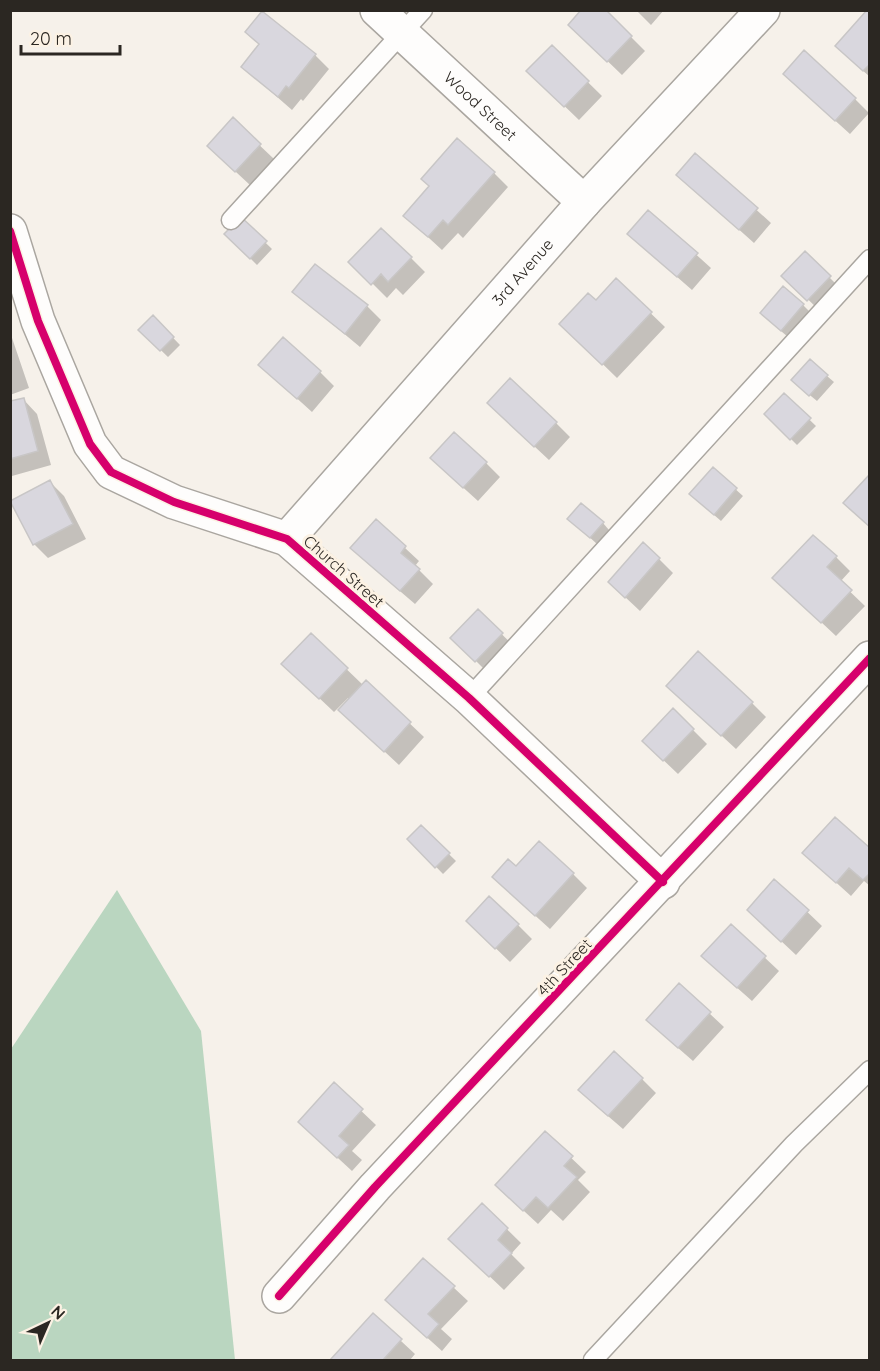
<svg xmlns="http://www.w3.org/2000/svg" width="880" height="1371" font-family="Quicksand,sans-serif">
  <rect width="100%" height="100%" fill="#f6f1ea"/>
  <path fill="#bad6c0" d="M 117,890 L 201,1031 L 235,1360 L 11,1360 L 11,1049 Z"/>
  <path fill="#0003" d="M 604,10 L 645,51 L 622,75 L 570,25 Z
    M 636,10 L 664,10 L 651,25 Z
    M 870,10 L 870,77 L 851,60 Z
    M 247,32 L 315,55 L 329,69 L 303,101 L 301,99 L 292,110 L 243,67 L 260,45 Z
    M 552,47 L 602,96 L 579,120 L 528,71 Z
    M 799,88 L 855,99 L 869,113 L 850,134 Z
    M 233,120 L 274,159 L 250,185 L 223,160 Z
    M 696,155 L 771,223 L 754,243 L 678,175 Z
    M 494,173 L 508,187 L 463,238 L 458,233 L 442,250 L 405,216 Z
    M 649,212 L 711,268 L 692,290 L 644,248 Z
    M 241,219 L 272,249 L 257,265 L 226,234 Z
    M 805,253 L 844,292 L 823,314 L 784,276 Z
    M 411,258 L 425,272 L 403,295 L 396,288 L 387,298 L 351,262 Z
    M 616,280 L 665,327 L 617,378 L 576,338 L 596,302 Z
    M 294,292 L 367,306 L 381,320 L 360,347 Z
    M 803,305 L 810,312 L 788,337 L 768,320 Z
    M 153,317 L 180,345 L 168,357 L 140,330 Z
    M 10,332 L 29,388 L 10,395 Z
    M 260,365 L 320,372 L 334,386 L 312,412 Z
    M 827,376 L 834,382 L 817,401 L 800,387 Z
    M 784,395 L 816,426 L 797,445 L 766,414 Z
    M 23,399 L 37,414 L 51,465 L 12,476 L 10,403 Z
    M 503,417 L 556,423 L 570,437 L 549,460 Z
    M 486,463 L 500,477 L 478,501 L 446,472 Z
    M 713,469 L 743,496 L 721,521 L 698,501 Z
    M 50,482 L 64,496 L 86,539 L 48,558 L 34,544 Z
    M 376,521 L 419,561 L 415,566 L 433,584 L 415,604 L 366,562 Z
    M 603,523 L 609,530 L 597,544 L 576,525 Z
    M 644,544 L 673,573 L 640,611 L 624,596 Z
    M 836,557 L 850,571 L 840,582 L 865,606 L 836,636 L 789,592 Z
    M 478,611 L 516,648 L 490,675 L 453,638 Z
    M 311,635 L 363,685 L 366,682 L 424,737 L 399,765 L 355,724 L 348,698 L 334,712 L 298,678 Z
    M 683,700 L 752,703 L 766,717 L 736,749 Z
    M 673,710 L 707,744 L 678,774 L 658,755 Z
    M 421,827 L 456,861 L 443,874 L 409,839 Z
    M 870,850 L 870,886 L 864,881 L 851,896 L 819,867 Z
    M 516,868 L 573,874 L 587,888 L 550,929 L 508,891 Z
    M 775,881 L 822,926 L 796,955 L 763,924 Z
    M 518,925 L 532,939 L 510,962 L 482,935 Z
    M 731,926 L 779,971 L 752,1001 L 717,970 Z
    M 679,985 L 724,1027 L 693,1061 L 662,1034 Z
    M 642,1079 L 656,1093 L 623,1129 L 594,1104 Z
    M 334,1085 L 376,1125 L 352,1151 L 362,1160 L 352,1171 L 314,1136 Z
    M 545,1133 L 586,1172 L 578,1180 L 590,1192 L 563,1221 L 551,1210 L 538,1224 L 511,1199 Z
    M 482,1205 L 521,1243 L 511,1254 L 525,1268 L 504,1290 L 465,1253 Z
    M 453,1287 L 468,1301 L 441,1329 L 452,1339 L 442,1351 L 401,1314 Z
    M 373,1315 L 415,1354 L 410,1360 L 332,1360 Z"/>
  <path fill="#d9d7de" stroke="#c8c6c6" stroke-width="1.5" d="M 581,10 L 606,10 L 632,36 L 607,62 L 568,25 Z
    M 867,10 L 870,10 L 870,64 L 863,71 L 835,46 Z
    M 262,11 L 316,54 L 289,88 L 286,86 L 278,97 L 241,67 L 259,44 L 245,32 Z
    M 552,45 L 589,81 L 564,107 L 526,71 Z
    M 804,50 L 856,98 L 835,121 L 783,74 Z
    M 233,117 L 261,144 L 235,172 L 207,146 Z
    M 457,138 L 495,172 L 448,225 L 443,220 L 428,237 L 403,216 L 429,186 L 421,179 Z
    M 695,153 L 758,208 L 739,230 L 676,175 Z
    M 648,210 L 698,253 L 677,277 L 627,234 Z
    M 241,217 L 267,241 L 250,259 L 224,234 Z
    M 381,228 L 412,257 L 388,282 L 381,274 L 371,285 L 348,262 Z
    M 805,251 L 831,276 L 807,301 L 781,276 Z
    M 315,264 L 368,305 L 345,334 L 292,292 Z
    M 616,278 L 652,312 L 602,365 L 559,324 L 588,293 L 596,300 Z
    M 783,286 L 804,304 L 781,331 L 760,313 Z
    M 153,315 L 174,337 L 160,351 L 138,330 Z
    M 283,337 L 321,371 L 297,399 L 258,365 Z
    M 810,359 L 828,375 L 809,396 L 791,380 Z
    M 510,378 L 557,422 L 534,447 L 487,403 Z
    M 784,393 L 811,418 L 790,440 L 764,414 Z
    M 24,398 L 38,451 L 10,459 L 10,401 Z
    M 454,432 L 487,462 L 463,488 L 430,458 Z
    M 713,467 L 737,488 L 714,515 L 689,494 Z
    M 870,474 L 870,527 L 843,503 Z
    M 50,480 L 73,524 L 33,545 L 10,501 Z
    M 581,503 L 604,522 L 590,538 L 567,519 Z
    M 376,519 L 406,546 L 401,553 L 420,569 L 400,591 L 350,548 Z
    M 813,535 L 837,556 L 827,567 L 852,590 L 821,623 L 772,578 Z
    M 643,542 L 660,558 L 625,598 L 608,582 Z
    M 478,609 L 503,633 L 475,662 L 450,638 Z
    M 311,633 L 348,668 L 319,699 L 281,664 Z
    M 698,651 L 753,702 L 721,736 L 666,686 Z
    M 366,680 L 411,722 L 384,752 L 338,710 Z
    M 673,708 L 694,729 L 663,761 L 642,741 Z
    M 835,817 L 870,848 L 870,873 L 863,880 L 849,868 L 836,883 L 802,853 Z
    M 421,825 L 450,853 L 435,868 L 407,839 Z
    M 539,841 L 574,873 L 535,916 L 492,877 L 508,859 L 516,866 Z
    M 774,879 L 809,910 L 781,942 L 747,910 Z
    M 489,896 L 519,924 L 495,949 L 466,921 Z
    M 731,924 L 766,956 L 737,988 L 701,956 Z
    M 679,983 L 711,1012 L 678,1048 L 646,1020 Z
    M 614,1051 L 643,1078 L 608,1116 L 578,1090 Z
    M 334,1082 L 363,1109 L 339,1136 L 349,1145 L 337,1158 L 298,1122 Z
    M 545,1131 L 573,1156 L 564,1166 L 577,1177 L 548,1208 L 536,1197 L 523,1211 L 495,1185 Z
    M 482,1203 L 508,1228 L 498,1240 L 512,1253 L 489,1277 L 448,1239 Z
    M 423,1258 L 455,1286 L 428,1314 L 439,1324 L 427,1338 L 385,1300 Z
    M 373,1313 L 402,1339 L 383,1360 L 330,1360 Z"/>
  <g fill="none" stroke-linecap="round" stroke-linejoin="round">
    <g stroke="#aaa6a0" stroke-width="21">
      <path id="lane" d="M 231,220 L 423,10
        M 469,698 L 870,259
        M 593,1360 L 794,1144 L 870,1070"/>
    </g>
    <g stroke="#aaa6a0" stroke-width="36">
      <g id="street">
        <path id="s1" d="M 377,10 L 584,202"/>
        <path d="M 10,231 L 38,321 L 90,444 L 111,472 L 174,502 L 287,539 L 469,698 L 663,882"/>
        <path id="s2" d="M 287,539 L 584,202 L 763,10"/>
        <path d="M 279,1296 L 375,1187 L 870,658"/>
      </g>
    </g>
    <use href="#lane" stroke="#fefdfc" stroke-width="18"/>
    <use href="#street" stroke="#fefdfc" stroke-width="33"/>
    <g stroke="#fcf2e4" stroke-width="11">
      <path id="cycleway" d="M 10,231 L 38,321 L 90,444 L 111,472 L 174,502 L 287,539 L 469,698 L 663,882
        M 279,1296 L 375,1187 L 870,658"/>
    </g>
    <use href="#cycleway" stroke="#d6006c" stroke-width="8"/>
  </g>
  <g text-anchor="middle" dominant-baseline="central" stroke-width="6" stroke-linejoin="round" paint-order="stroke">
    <g font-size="16" fill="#2b2722" stroke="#fcf2e4">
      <text stroke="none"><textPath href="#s1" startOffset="141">Wood Street</textPath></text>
      <text stroke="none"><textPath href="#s2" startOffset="356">3rd Avenue</textPath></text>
      <text transform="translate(344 571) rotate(41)">Church Street</text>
      <text transform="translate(564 967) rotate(-47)">4th Street</text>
    </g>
  </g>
  <rect width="880" height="1371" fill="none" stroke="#2b2722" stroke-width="24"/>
  <g transform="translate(48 1323) rotate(44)" stroke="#fcf2e4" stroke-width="4.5" paint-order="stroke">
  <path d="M0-4.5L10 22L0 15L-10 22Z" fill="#2b2722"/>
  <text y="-9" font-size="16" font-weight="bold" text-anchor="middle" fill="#2b2722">N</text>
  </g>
  <path d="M21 45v9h99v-9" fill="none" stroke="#2b2722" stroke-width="3"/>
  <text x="30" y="45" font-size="18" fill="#2b2722" stroke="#fcf2e4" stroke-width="4.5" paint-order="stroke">20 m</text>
</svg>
